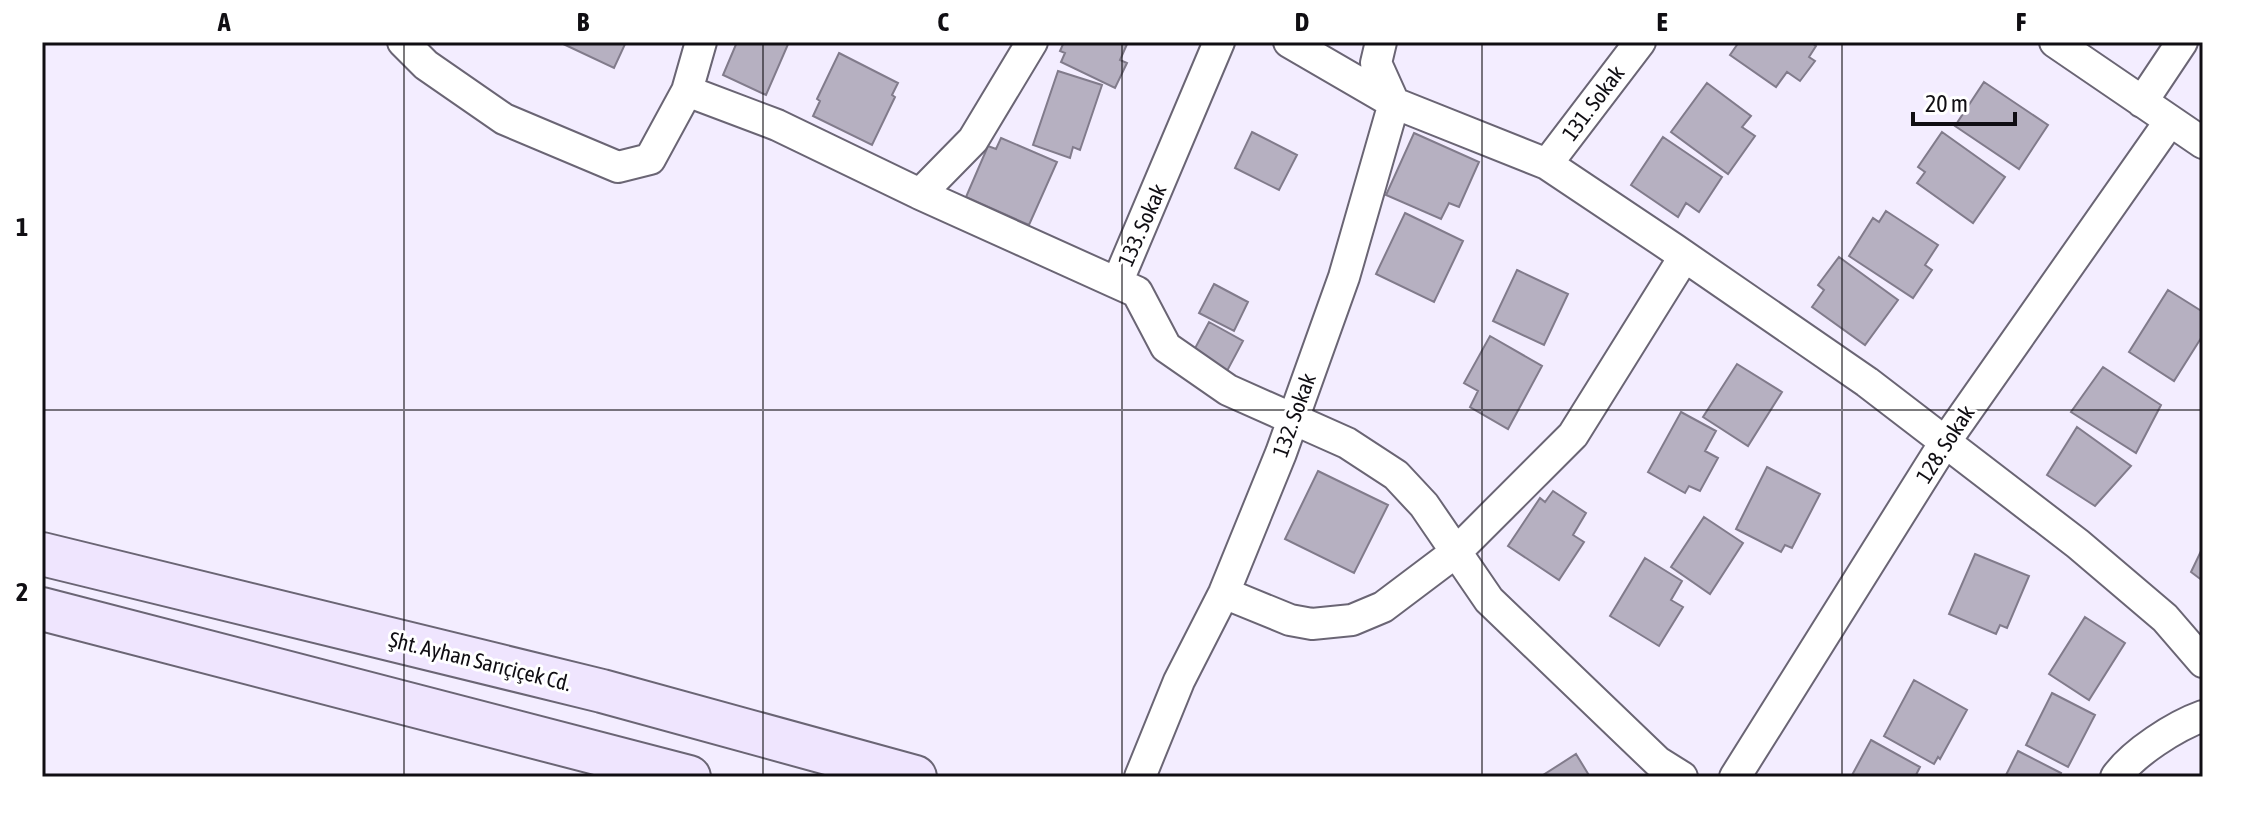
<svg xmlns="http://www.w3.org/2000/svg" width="2245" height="819" font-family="'Asap Condensed',sans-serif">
  <rect width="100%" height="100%" fill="#f3edff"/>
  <path fill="#b6b0c1" stroke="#817b8b" stroke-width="2" d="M 559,42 L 626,42 L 614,68 Z
    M 737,42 L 789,42 L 766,95 L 723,75 Z
    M 1064,42 L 1128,42 L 1120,60 L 1127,63 L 1115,88 L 1061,62 L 1065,53 L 1060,51 Z
    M 1739,42 L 1810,42 L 1816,46 L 1809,57 L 1815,61 L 1800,81 L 1787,72 L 1776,87 L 1730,55 Z
    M 839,53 L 898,83 L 892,95 L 895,97 L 872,145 L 813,116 L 820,101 L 817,99 Z
    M 1058,71 L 1102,85 L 1080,150 L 1073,147 L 1070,158 L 1033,145 Z
    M 1984,82 L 2048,125 L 2019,169 L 1955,126 Z
    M 1707,83 L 1751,116 L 1742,127 L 1755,136 L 1728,174 L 1671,132 Z
    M 1252,132 L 1297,155 L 1279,190 L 1235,168 Z
    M 1942,132 L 2005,177 L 1973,223 L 1917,183 L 1925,172 L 1918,167 Z
    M 1414,133 L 1479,162 L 1459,207 L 1449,203 L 1441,219 L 1386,195 Z
    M 1663,137 L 1722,177 L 1699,212 L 1686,203 L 1678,217 L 1631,185 Z
    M 1001,138 L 1057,162 L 1029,225 L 966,197 L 988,146 L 996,149 Z
    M 1886,211 L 1938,245 L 1925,265 L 1932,270 L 1913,298 L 1849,256 L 1873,218 L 1879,222 Z
    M 1405,213 L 1463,241 L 1434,302 L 1376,274 Z
    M 1839,257 L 1898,300 L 1865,345 L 1812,307 L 1824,290 L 1818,285 Z
    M 1517,270 L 1568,294 L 1544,345 L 1493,321 Z
    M 1214,284 L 1248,302 L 1234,331 L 1199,313 Z
    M 2168,290 L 2203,312 L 2203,335 L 2174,381 L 2129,352 Z
    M 1209,322 L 1243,341 L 1227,371 L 1193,352 Z
    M 1490,336 L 1542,366 L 1508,429 L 1470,407 L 1478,391 L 1464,383 Z
    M 1737,364 L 1782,392 L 1748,446 L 1703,417 Z
    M 2103,367 L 2161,405 L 2136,453 L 2071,412 Z
    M 1681,412 L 1716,431 L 1705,451 L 1718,458 L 1700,491 L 1689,486 L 1685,493 L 1648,472 Z
    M 2077,427 L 2131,466 L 2095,506 L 2047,475 Z
    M 1767,467 L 1820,494 L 1792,548 L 1785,545 L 1781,552 L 1736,529 Z
    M 1318,471 L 1388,505 L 1354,573 L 1285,539 Z
    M 1553,491 L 1586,513 L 1573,535 L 1584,542 L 1559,580 L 1508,546 L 1540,498 L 1545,502 Z
    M 1704,517 L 1743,543 L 1710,594 L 1671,567 Z
    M 2203,547 L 2203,581 L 2191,572 Z
    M 1975,554 L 2029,576 L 2007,628 L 2000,625 L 1996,634 L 1949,614 Z
    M 1645,558 L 1682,581 L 1671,600 L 1683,607 L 1659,646 L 1610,616 Z
    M 2085,617 L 2125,643 L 2089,700 L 2049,674 Z
    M 1914,680 L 1967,710 L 1940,759 L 1938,757 L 1934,764 L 1884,736 Z
    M 2052,693 L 2095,715 L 2068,767 L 2026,745 Z
    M 1871,740 L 1920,767 L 1915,777 L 1851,777 Z
    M 2018,751 L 2061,773 L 2059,777 L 2005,777 Z
    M 1576,754 L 1590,777 L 1540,777 Z"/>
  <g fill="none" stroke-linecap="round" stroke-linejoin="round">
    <g stroke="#6a6574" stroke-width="34">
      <path id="street" d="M 403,42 L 426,65 L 504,119 L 618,167 L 650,159 L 687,91
        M 701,42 L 687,91 L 777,125 L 920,194 L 1117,283
        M 1219,42 L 1117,283 L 1137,292 L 1166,347 L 1228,390 L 1347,443 L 1396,475 L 1424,505 L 1489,600 L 1658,762 L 1682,777
        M 1289,42 L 1394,103 L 1547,164 L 1674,249 L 1867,382 L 2078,544 L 2165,618 L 2203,662
        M 2055,42 L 2203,143
        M 2142,102 L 2182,42
        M 1547,164 L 1640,42
        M 920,194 L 973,140 L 1032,42
        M 1224,593 L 1290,620 L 1312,624 L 1352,620 L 1383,607 L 1456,552 L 1573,435 L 1684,257
        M 1140,777 L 1179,681 L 1224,593 L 1281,453 L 1344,277 L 1394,103 L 1376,63 L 1381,42
        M 1735,777 L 1945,442 L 2170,121
        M 2116,777 C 2133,753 2175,726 2203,716"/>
    </g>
    <g stroke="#6a6574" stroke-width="46">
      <path id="secondary" d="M 42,554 L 602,691 L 915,777
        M 42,609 L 689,777"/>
    </g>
    <use href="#street" stroke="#fff" stroke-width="30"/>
    <use href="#secondary" stroke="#efe5fe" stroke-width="42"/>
  </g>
  <path fill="none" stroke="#100e13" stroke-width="2" stroke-opacity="0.55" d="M 404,42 L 404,777M 763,42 L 763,777M 1122,42 L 1122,777M 1482,42 L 1482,777M 1842,42 L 1842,777M 42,410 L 2203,410"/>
  <g text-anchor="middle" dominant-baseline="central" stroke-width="6" stroke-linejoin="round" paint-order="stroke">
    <g font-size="22" fill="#100e13" stroke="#fff">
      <text transform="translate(1593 103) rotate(-53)">131. Sokak</text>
      <text transform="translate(1142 225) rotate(-66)">133. Sokak</text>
      <text transform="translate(1294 415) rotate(-70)">132. Sokak</text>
      <text transform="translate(1945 444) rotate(-57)">128. Sokak</text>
      <text transform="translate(480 661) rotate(14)">Şht. Ayhan Sarıçiçek Cd.</text>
    </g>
  </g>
  <rect width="2245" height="819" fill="none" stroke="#ffffff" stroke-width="88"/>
  <path d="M1913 112v12h102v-12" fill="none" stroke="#100e13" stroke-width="4"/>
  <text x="1925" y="112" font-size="24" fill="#100e13" stroke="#ffffff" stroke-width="6" paint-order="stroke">20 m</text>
  <rect x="44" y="44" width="2157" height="731" fill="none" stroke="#100e13" stroke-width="3"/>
  <g font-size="26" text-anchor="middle" font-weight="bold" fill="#100e13">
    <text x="224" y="31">A</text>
    <text x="583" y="31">B</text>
    <text x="943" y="31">C</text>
    <text x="1302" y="31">D</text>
    <text x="1662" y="31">E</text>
    <text x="2021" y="31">F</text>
    <text x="22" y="236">1</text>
    <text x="22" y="601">2</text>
  </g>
</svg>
